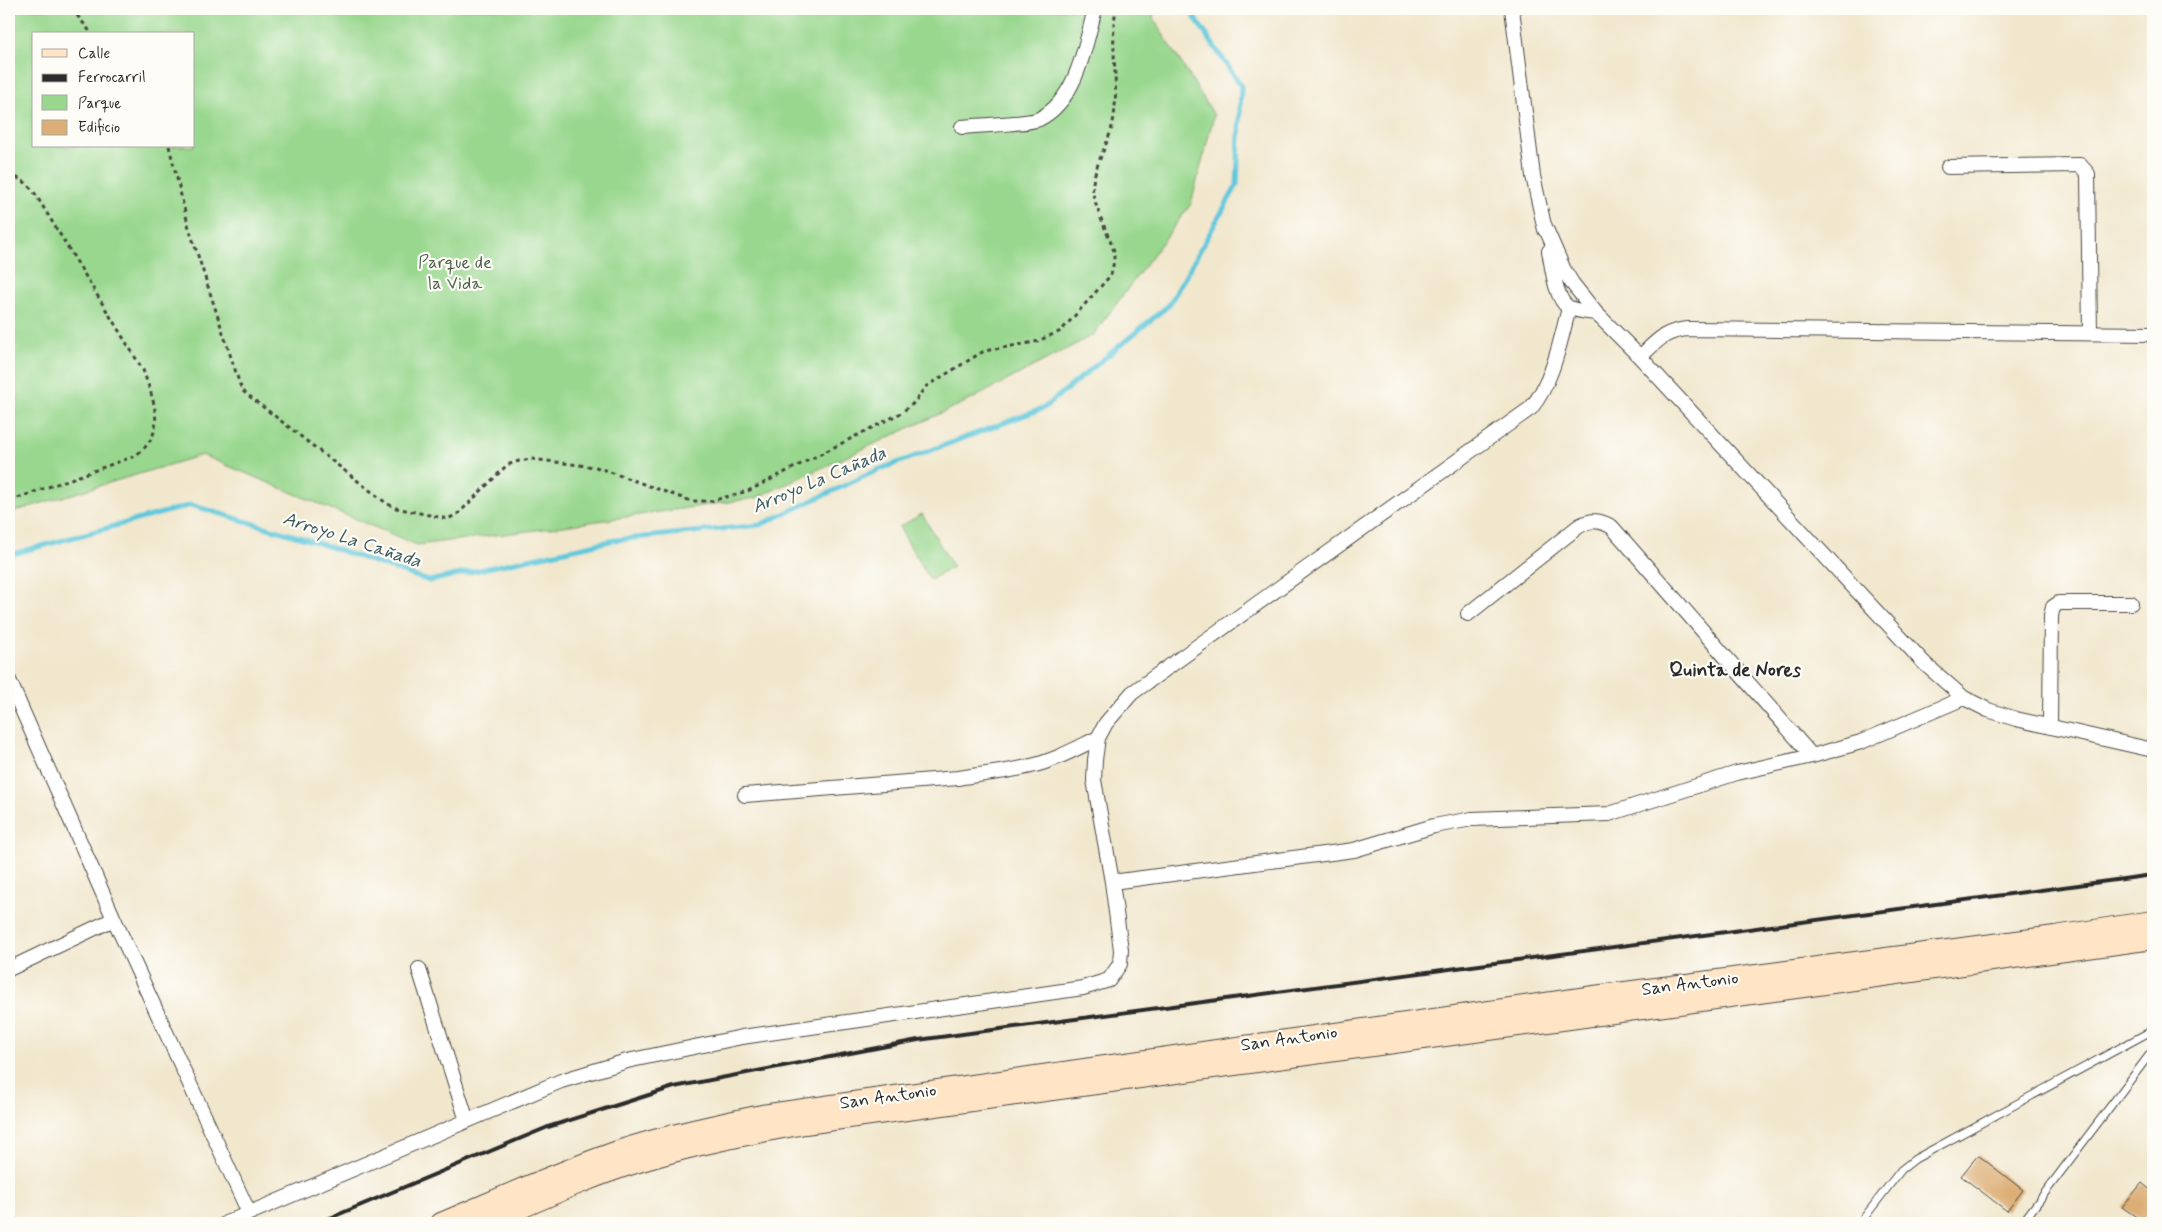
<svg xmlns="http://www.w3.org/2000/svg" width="2162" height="1232" font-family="Mynerve,sans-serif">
  <rect width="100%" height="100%" fill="#fdfcf7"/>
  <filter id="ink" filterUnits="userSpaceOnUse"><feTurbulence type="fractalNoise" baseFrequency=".02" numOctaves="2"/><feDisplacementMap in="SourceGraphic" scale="10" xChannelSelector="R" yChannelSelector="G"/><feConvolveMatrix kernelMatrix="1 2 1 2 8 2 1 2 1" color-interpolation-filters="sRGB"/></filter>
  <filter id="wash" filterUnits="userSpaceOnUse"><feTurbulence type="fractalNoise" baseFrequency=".0096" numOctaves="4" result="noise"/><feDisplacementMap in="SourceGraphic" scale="20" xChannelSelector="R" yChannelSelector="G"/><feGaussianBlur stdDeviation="1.12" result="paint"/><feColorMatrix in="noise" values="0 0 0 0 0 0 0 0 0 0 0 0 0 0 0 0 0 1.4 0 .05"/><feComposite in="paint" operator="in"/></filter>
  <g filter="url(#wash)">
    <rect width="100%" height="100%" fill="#f1e7cd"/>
    <path fill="#98d78d" stroke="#62815c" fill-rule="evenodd" d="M 9,9 L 1154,9 L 1153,18 L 1214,115 L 1191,204 L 1093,335 L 970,400 L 756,498 L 536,530 L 417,545 L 202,455 L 9,513 ZM 34,34 L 194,34 L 194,146 L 34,146 Z
      M 922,514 L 953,567 L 930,580 L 899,527 Z"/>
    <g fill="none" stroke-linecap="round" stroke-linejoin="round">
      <path stroke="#60c8dc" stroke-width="5" d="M 9,555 L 191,505 L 309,540 L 429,581 L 615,540 L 760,525 L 878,470 L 1044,408 L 1169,305 L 1237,185 L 1241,86 L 1189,9"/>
    </g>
    <g id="blocks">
      <path fill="#dcad75" d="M 1978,1155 L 2023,1190 L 2007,1211 L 1961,1176 Z
        M 2142,1183 L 2153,1192 L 2153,1213 L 2145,1223 L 2122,1207 Z"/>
    </g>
  </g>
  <g filter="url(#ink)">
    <use href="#blocks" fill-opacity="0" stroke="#494743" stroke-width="1"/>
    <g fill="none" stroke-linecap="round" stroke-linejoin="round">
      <g stroke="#494743" stroke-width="9">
        <path id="service" d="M 1860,1223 L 1901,1170 L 1915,1159 L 2153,1030
          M 2022,1223 L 2153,1050"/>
      </g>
      <g stroke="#494743" stroke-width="16">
        <path id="minor" d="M 1512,9 L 1533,176 L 1545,230
          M 962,127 C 977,125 1029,124 1039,119 C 1077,100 1085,46 1095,9
          M 1948,167 L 2080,165 L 2088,174 L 2090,333
          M 1543,222 L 1564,270 L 1572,283 L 1596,313 L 1640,357 L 1925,664 L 1964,698 L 1988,710 L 2016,719 L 2153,750
          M 1549,251 C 1552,265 1555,299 1568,307 C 1575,311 1587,312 1596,313
          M 1640,357 C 1657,341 1664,331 1688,329 L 2153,334
          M 1468,614 L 1579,526 C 1591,519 1600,520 1612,527 L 1812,756
          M 9,680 L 114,919 L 249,1213
          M 2050,727 L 2051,616 L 2053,607 L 2059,603 L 2131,603
          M 745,795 L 958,778 C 982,774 1007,772 1031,766 C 1054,761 1077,748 1098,738
          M 1112,882 L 1354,850 L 1434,826 L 1472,819 L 1609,814 L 1737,773 L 1812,756 L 1861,742 L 1964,698
          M 9,969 L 114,919
          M 419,969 L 467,1121
          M 226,1223 L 561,1081 L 627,1061 L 742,1037 L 1083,988 L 1109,980 L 1120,964 L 1121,950 L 1112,882 L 1094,780 L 1095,760 L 1098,738 L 1106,723 L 1132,693 L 1531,408 C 1553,381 1560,342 1569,308"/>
      </g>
      <g stroke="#494743" stroke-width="22">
        <path id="secondary" d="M 441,1223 C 500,1198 560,1171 621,1150 C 667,1135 715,1125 762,1115 L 1594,996 L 2055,936 L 2153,921
          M 487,1223 C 538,1201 589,1177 642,1161 C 696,1144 750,1134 805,1124 L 2153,939"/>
      </g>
      <path stroke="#494743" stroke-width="3" stroke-dasharray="4 4" stroke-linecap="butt" d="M 72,9 L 92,34
        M 169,146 L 189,228 L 240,385 L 244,392 L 386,503 L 396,508 L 448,519 L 459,513 L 507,465 L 519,461 L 531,459 L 596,467 L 691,501 L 711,501 L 748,491 L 901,413 L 915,402 L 925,387 L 984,351 L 1035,342 L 1061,331 L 1111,275 L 1114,261 L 1114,251 C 1108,234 1096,210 1093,193 C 1090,174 1107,146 1112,127 C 1121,89 1109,48 1116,9
        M 9,173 L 26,183 L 34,192 L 143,370 C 150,391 164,421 149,442 C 146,447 140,452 135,456 L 9,501"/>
      <use href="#service" stroke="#fff" stroke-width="7"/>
      <use href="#minor" stroke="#fff" stroke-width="14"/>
      <use href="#secondary" stroke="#ffe4c6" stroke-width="20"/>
      <path stroke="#2b2b2b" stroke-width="4" d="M 318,1223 L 548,1127 L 674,1087 L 918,1040 L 2153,875"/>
    </g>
  </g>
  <g text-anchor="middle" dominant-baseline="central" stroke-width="4.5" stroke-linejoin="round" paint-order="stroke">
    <g font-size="18" fill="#4c5f48" stroke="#fdfcf7">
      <text x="455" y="263">Parque de<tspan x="455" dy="21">la Vida</tspan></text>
    </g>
    <g font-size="18" fill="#2b2b2b" stroke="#fdfcf7">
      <text transform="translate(1690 984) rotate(-7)">San Antonio</text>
      <text transform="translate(1289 1039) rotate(-8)">San Antonio</text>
      <text transform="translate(888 1097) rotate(-8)">San Antonio</text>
    </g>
    <g font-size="19" font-style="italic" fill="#3b5a60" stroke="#fdfcf7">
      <text transform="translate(819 480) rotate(-23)">Arroyo La Cañada</text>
      <text transform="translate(352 540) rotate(18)">Arroyo La Cañada</text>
    </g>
    <g font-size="19" font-weight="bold" fill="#2b2b2b" stroke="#fdfcf7">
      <text x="1735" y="670">Quinta de Nores</text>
    </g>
  </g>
  <rect width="2162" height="1232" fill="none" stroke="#fdfcf7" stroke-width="30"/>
  <rect x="32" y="32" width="162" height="115" fill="#fdfcf7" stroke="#a9a8a5"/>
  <rect x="42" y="49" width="25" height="8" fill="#ffe4c6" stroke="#a9a8a5"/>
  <text x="78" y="58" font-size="15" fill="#2b2b2b">Calle</text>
  <rect x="42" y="74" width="25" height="8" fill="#2b2b2b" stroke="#a9a8a5"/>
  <text x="78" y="82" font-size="15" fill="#2b2b2b">Ferrocarril</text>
  <rect x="42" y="95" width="25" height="15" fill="#98d78d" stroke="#a9a8a5"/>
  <text x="78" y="108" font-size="15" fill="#2b2b2b">Parque</text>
  <rect x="42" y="120" width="25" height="15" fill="#dcad75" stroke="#a9a8a5"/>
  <text x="78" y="132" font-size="15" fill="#2b2b2b">Edificio</text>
</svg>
